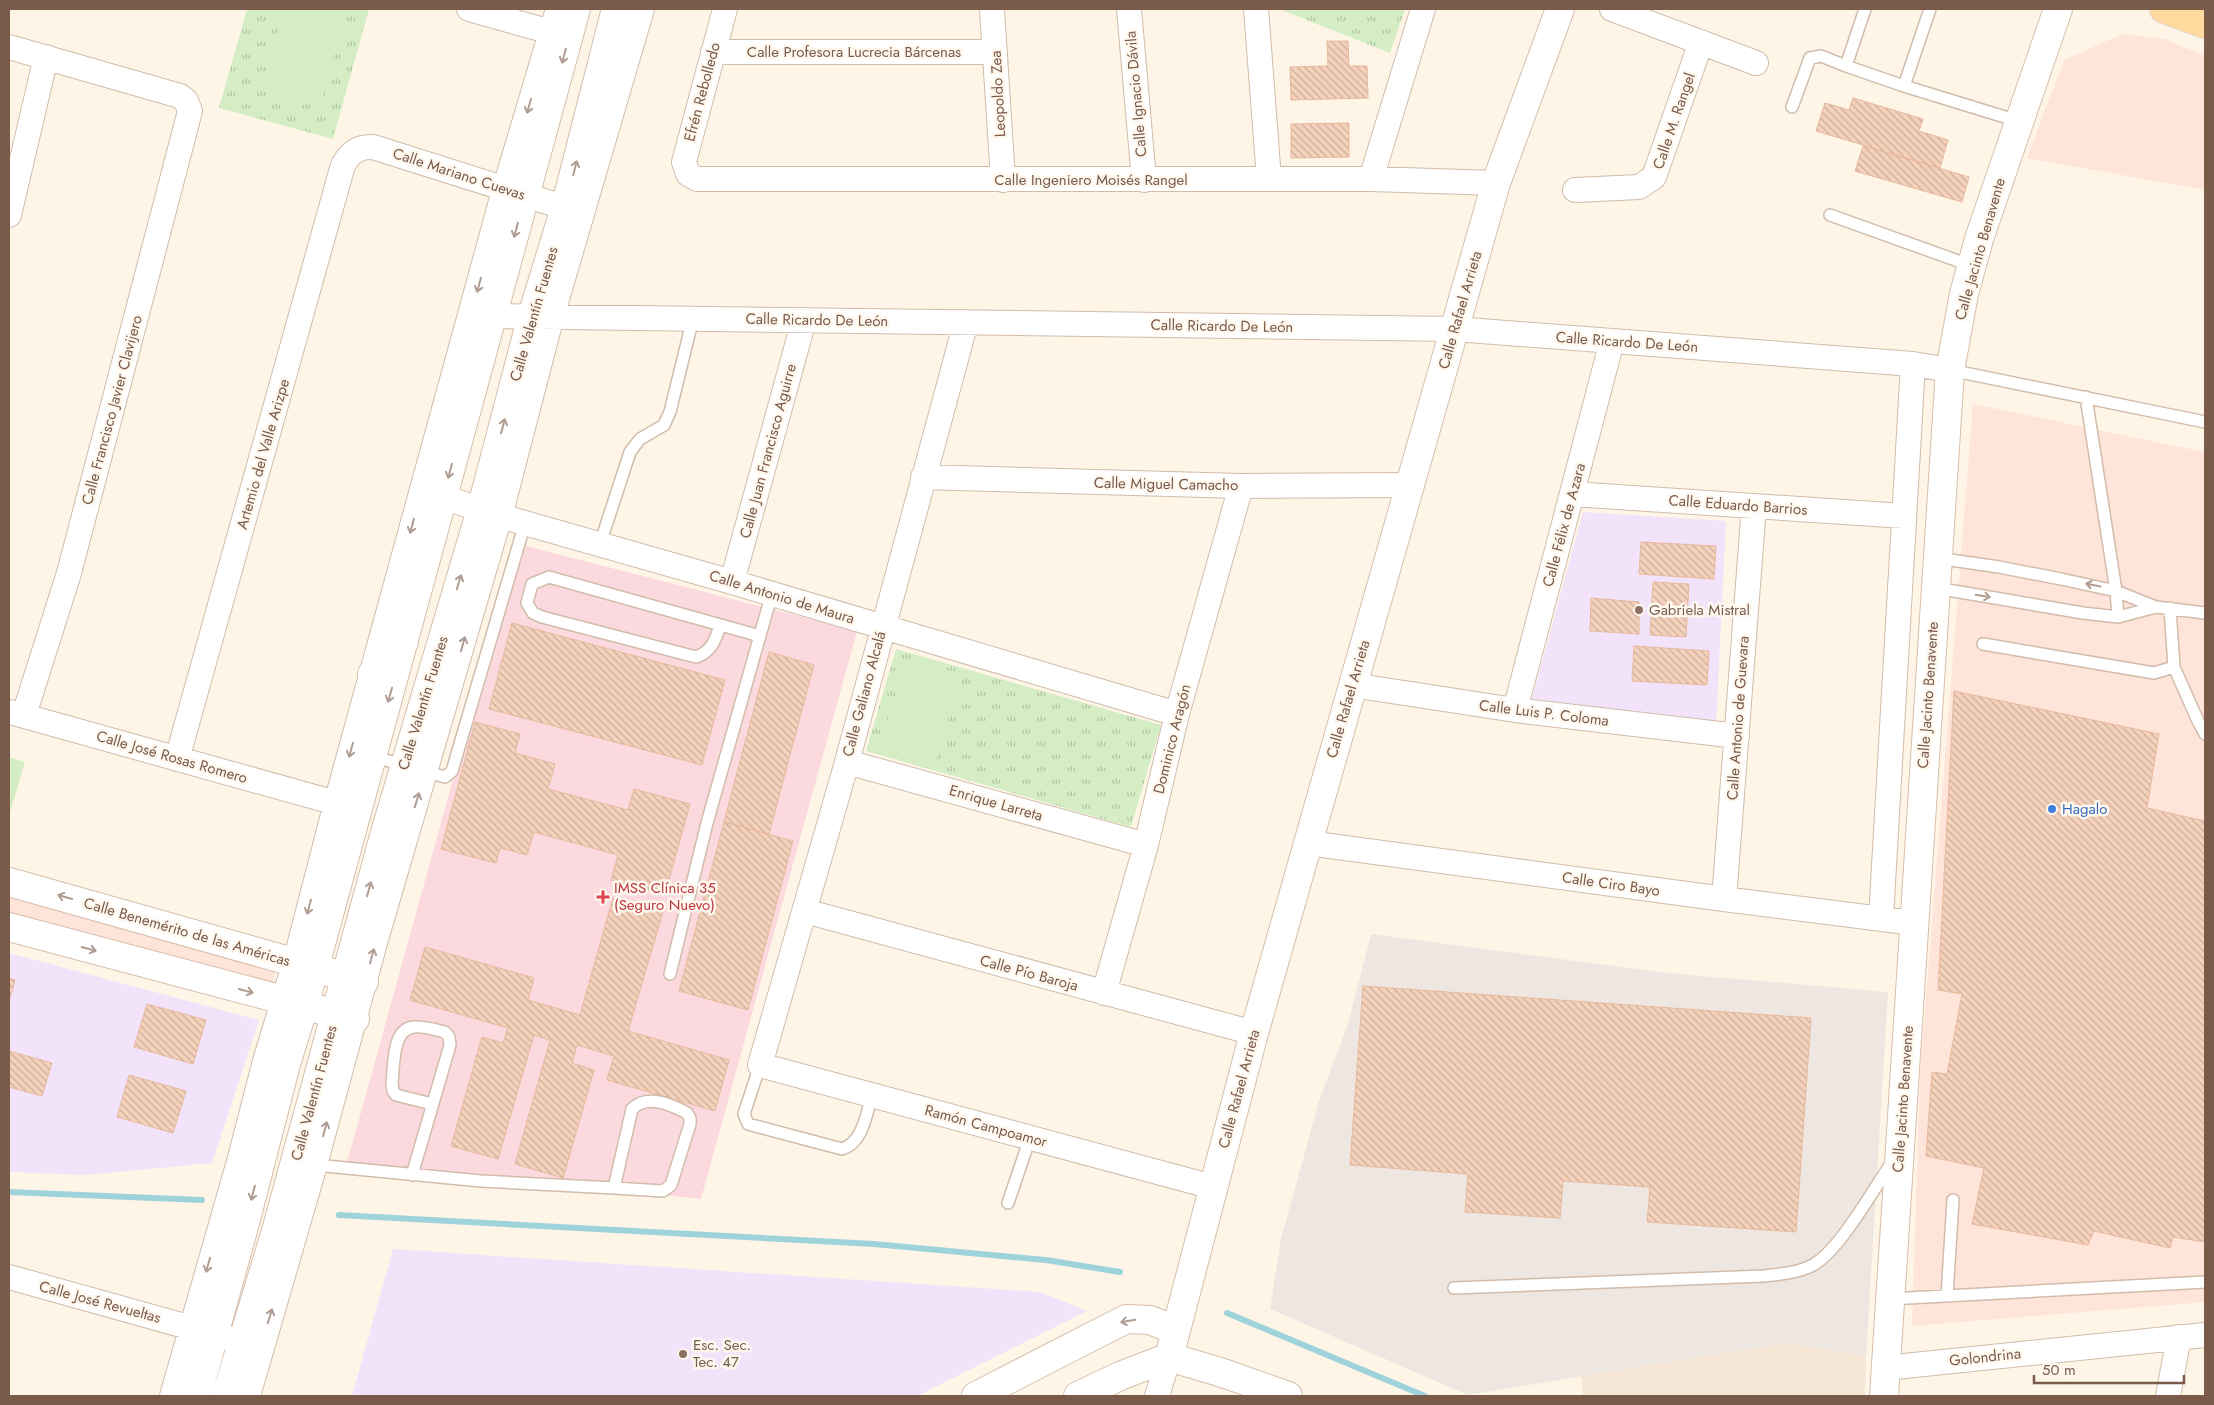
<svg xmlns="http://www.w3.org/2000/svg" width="2214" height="1405" font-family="Jost,sans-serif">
  <defs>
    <pattern id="park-tufts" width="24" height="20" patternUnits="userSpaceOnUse" patternTransform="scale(1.25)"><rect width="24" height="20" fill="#d5edc4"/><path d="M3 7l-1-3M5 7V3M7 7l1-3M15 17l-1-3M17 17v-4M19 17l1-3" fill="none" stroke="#b2c3a1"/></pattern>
    <pattern id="building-back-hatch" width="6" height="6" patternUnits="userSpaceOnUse" patternTransform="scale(1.25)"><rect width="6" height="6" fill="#f5d2bc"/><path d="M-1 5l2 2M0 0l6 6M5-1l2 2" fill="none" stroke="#cbad9b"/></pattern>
  </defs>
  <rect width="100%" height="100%" fill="#fef5e7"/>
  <path fill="#f6e6d5" d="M 1786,1343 L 1866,1356 L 1865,1396 L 1583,1396 L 1581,1376 Z"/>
  <path fill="#ffe4da" d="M 2123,34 L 2165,39 L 2205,56 L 2205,190 L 2027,158 L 2064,60 Z
    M 1973,404 L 2205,452 L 2205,1302 L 1912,1326 L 1920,1074 Z
    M 9,895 L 276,971 L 270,992 L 9,918 Z"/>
  <path fill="#eee7e1" d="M 1371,934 L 1667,973 L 1888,992 L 1866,1356 L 1786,1343 L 1468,1395 L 1270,1309 L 1281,1239 L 1319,1101 L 1348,1024 Z"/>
  <path fill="#f2e3fa" d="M 1583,512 L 1726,521 L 1716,725 L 1532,699 Z
    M 9,953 L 259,1020 L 212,1163 L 86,1175 L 9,1172 Z
    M 393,1249 L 1040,1292 L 1087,1311 L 917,1396 L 352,1396 Z"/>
  <path fill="#fcd9de" d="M 518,544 L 857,631 L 701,1199 L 347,1163 Z"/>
  <path fill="url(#park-tufts)" d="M 247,9 L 369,9 L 333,139 L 219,108 Z
    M 1279,9 L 1405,9 L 1390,53 Z
    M 896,649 L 1161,725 L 1131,827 L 866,751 Z"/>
  <path fill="#d5edc4" d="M 285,9 L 314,9 L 344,17 L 321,104 L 264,89 Z
    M 906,658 L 961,674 L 934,767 L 879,751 Z
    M 9,757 L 25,762 L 9,816 Z"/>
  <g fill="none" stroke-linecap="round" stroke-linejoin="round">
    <path stroke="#9fd3dc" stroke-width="6" d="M 9,1192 L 202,1200
      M 339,1215 L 874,1244 L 1046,1260 L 1120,1272
      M 1227,1313 L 1425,1396"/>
  </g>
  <path fill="url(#building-back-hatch)" stroke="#e9b89c" d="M 1327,41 L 1348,41 L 1349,66 L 1367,66 L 1368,98 L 1291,100 L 1290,67 L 1328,66 Z
    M 1853,98 L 1923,119 L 1919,131 L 1948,140 L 1940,168 L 1816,131 L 1825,103 L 1849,110 Z
    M 1349,123 L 1349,157 L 1291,158 L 1291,124 Z
    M 1863,146 L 1969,177 L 1962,202 L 1855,171 Z
    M 1641,542 L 1716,546 L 1714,579 L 1639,574 Z
    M 1653,582 L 1689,584 L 1686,637 L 1650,635 Z
    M 1591,598 L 1639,602 L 1639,634 L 1590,631 Z
    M 512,623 L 725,680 L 702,765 L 489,709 Z
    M 1634,646 L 1709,651 L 1707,685 L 1632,681 Z
    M 769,652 L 814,665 L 769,834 L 724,822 Z
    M 1954,691 L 2159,734 L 2147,808 L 2205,821 L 2205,1242 L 2173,1237 L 2170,1248 L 2094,1231 L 2088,1245 L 1972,1224 L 1984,1168 L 1926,1156 L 1932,1072 L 1947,1074 L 1962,994 L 1938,990 Z
    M 475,722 L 520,734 L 515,753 L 555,764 L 548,789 L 628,810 L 634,789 L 690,804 L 665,894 L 611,880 L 618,855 L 534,832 L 527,855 L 500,848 L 496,863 L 441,849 Z
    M 724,822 L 793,841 L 748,1010 L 679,991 Z
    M 613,898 L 663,912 L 628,1031 L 729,1060 L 715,1111 L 607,1080 L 614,1056 L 577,1045 L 572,1063 L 594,1070 L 563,1178 L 515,1164 L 550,1040 L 534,1035 L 498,1159 L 451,1146 L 482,1037 L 503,1043 L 508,1028 L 410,1000 L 425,947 L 534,978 L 528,1000 L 580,1015 Z
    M 9,978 L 15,980 L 9,1002 Z
    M 1363,986 L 1811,1018 L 1796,1232 L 1647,1222 L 1650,1187 L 1563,1181 L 1560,1218 L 1465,1212 L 1468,1174 L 1350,1165 Z
    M 147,1004 L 206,1020 L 193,1064 L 134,1047 Z
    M 9,1051 L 52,1063 L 42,1096 L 9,1087 Z
    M 129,1075 L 186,1091 L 173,1133 L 117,1117 Z"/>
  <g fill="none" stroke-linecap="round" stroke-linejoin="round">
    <g stroke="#d1bcab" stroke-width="14">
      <path id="lane" d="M 1846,66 L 1904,86 L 1930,9
        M 1904,86 L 2018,121
        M 1792,107 L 1810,58 L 1821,56 L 1846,66 L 1865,9
        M 1830,215 L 1972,266
        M 1950,370 L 2205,422
        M 2086,397 L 2116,591 L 2118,617
        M 600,544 L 630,452 L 640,439 L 664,425 L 670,412 L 693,318
        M 1937,558 L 1999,567 L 2061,579 L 2116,591 L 2156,607 L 2205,613
        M 1936,588 L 2083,613 L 2118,617 L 2156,607
        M 2170,608 L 2174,667 L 2198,721 L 2205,734
        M 720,626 C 715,641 711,652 696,657 L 542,617 L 533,613 L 527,603 L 532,584 L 549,577 L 760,636
        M 1983,644 L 2154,673 L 2174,667
        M 373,756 L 405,766
        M 423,771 L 445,777 L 452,771 L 525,523
        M 670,974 L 707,823 L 772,593
        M 760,1065 L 744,1114 L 748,1124 L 842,1149 C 863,1143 866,1114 872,1096
        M 315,1165 L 481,1181 L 614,1188 L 663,1191 L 671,1185 L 690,1124 L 690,1118 L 687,1113 C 670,1104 647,1094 632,1109 L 614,1188
        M 412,1175 L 450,1045 L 449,1037 L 445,1032 C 436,1030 424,1026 414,1027 C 392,1028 394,1066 392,1083 L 393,1091 L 396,1095 L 432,1104
        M 1008,1203 L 1030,1138
        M 1454,1288 L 1764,1276 C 1781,1274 1798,1273 1813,1265 C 1840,1250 1874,1188 1893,1161
        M 1947,1296 L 1953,1200
        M 1889,1299 L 2205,1282"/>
    </g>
    <g stroke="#d1bcab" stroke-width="26">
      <path id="street" d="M 469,9 L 551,32
        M 725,9 L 684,162 L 688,174 L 697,179 L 1371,179 L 1496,183
        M 992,9 L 1003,180
        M 1129,9 L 1144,180
        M 1256,9 L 1269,179
        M 1612,9 L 1756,63
        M 9,47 L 180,96 L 186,101 L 190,111 L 69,573 L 24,715
        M 713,52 L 995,52
        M 1371,179 L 1423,9
        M 1575,190 L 1639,187 L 1654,177 L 1701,42
        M 9,215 L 46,57
        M 493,316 L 1455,329 L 1913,364 L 1950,370
        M 966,322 L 847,762 L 760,1065 L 1213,1187
        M 923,477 L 1241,486 L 1409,485
        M 1572,494 L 1904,516
        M 443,497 L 500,516 L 732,582 L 1177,714
        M 732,582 L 804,320
        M 1352,685 L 1515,710 L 1737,736
        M 1515,710 L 1612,341
        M 10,712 L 336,803
        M 177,759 L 343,165 C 350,153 358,146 373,147 L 582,213
        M 847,762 L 1146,845
        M 1308,843 L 1724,899 L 1914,923
        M 1724,899 L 1754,506
        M 805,911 L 1254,1033
        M 1881,918 L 1913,364
        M 1104,993 L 1146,845 L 1177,714 L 1241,486
        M 9,1277 L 260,1347
        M 1885,1368 L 2205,1335
        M 172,1396 L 240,1158 L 265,1061 L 295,962 L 336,803 L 505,187 L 558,9
        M 248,1396 L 315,1165 L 376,939 L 500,516 L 552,316 L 642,9
        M 1157,1396 L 1169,1357
        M 2168,1396 L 2179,1337"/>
    </g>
    <g stroke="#d7beab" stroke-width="30">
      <path id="secondary" d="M 372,674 L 404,642
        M 9,882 L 364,982
        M 9,927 L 355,1019
        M 1169,1357 L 1254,1033 L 1496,183 L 1560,9
        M 197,1396 L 245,1223 L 286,1064 L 304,1006 L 576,9
        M 226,1396 L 276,1231 L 386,829 L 481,510 L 532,316 L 565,208 L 616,9
        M 976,1396 L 1126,1319 L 1150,1320 L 1175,1330
        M 1078,1396 L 1120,1376 L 1169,1357 L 1223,1373 L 1288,1396
        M 1884,1396 L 1950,370 L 1964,294 L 1979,239 L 2058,9"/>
    </g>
    <g stroke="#dcd4d0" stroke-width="30">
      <path id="primary" d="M 2164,9 L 2205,24"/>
    </g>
    <use href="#lane" stroke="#fff" stroke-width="11"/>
    <use href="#street" stroke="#fff" stroke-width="24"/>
    <use href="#secondary" stroke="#fff" stroke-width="28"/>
    <use href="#primary" stroke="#ffd99d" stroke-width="28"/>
  </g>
  <defs><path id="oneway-shaft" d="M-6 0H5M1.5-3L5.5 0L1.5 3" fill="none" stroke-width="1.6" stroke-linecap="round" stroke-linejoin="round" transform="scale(1.25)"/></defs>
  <g stroke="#af9c92">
    <use href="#oneway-shaft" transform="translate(564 56) rotate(105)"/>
    <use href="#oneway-shaft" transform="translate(529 106) rotate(106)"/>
    <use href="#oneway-shaft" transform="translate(575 168) rotate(-76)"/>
    <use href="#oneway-shaft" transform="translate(516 230) rotate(105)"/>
    <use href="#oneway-shaft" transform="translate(479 285) rotate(105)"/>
    <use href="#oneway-shaft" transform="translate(503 426) rotate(-75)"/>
    <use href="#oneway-shaft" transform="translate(450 471) rotate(105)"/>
    <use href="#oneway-shaft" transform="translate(412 526) rotate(105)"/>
    <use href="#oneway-shaft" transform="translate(459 582) rotate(-73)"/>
    <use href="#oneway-shaft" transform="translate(2093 585) rotate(-168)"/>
    <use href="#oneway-shaft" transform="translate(1983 596) rotate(10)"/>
    <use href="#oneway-shaft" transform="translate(463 644) rotate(-74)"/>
    <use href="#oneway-shaft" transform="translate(390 695) rotate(106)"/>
    <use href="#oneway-shaft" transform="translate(351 750) rotate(105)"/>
    <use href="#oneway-shaft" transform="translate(417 800) rotate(-73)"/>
    <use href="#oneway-shaft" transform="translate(369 889) rotate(-75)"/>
    <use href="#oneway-shaft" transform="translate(65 897) rotate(-164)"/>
    <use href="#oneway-shaft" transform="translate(309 907) rotate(105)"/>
    <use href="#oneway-shaft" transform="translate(89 949) rotate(15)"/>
    <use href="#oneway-shaft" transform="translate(372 956) rotate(-75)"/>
    <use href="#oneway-shaft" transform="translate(246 991) rotate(15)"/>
    <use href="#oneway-shaft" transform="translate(325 1129) rotate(-75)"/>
    <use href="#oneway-shaft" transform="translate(253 1193) rotate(105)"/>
    <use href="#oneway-shaft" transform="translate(208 1265) rotate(106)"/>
    <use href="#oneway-shaft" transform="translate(270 1316) rotate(-73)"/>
    <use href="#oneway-shaft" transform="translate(1128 1321) rotate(171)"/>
  </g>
  <g fill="#8d6e63" stroke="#fff8ef" stroke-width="2">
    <circle cx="1639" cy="610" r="5"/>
    <circle cx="683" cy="1354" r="5"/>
  </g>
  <circle fill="#3f7fe0" stroke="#fff8ef" stroke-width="2" cx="2052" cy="809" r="5"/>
  <path fill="#e0444e" stroke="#fff8ef" stroke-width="2" d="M600.5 889.5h5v5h5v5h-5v5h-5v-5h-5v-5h5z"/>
  <g text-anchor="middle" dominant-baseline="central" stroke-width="5" stroke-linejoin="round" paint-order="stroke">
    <g font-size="15" fill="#7a5a49" stroke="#fff8ef">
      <text x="854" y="52">Calle Profesora Lucrecia Bárcenas</text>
      <text transform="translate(702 92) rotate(-75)">Efrén Rebolledo</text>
      <text transform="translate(998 94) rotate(-93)">Leopoldo Zea</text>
      <text transform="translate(1136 94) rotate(-95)">Calle Ignacio Dávila</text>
      <text transform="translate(1674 121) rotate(-71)">Calle M. Rangel</text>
      <text transform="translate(459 174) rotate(18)">Calle Mariano Cuevas</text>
      <text x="1091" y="180">Calle Ingeniero Moisés Rangel</text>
      <text transform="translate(1980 249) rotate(-74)">Calle Jacinto Benavente</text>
      <text transform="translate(1460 310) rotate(-74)">Calle Rafael Arrieta</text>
      <text transform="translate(534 314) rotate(-74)">Calle Valentín Fuentes</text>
      <text transform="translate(817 320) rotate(1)">Calle Ricardo De León</text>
      <text transform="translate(1222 326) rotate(1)">Calle Ricardo De León</text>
      <text transform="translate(1627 342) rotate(4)">Calle Ricardo De León</text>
      <text transform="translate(112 410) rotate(-75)">Calle Francisco Javier Clavijero</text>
      <text transform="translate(768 451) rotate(-75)">Calle Juan Francisco Aguirre</text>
      <text transform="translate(263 454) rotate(-74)">Artemio del Valle Arizpe</text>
      <text transform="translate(1166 484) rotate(1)">Calle Miguel Camacho</text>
      <text transform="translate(1738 505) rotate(4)">Calle Eduardo Barrios</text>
      <text transform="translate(1564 525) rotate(-75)">Calle Félix de Azara</text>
      <text transform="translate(782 597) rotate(17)">Calle Antonio de Maura</text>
      <text transform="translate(864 694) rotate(-75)">Calle Galiano Alcalá</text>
      <text transform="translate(1928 695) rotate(-86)">Calle Jacinto Benavente</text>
      <text transform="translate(1348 699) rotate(-74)">Calle Rafael Arrieta</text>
      <text transform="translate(423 703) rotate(-73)">Calle Valentín Fuentes</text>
      <text transform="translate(1544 713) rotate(7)">Calle Luis P. Coloma</text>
      <text transform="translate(1738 718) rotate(-86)">Calle Antonio de Guevara</text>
      <text transform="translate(1172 739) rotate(-76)">Dominico Aragón</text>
      <text transform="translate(172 757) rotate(16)">Calle José Rosas Romero</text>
      <text transform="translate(996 803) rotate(16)">Enrique Larreta</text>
      <text transform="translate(1611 884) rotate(8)">Calle Ciro Bayo</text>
      <text transform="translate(187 932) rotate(16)">Calle Benemérito de las Américas</text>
      <text transform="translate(1029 973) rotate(15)">Calle Pío Baroja</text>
      <text transform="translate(1239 1089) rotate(-75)">Calle Rafael Arrieta</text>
      <text transform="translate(314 1093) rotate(-75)">Calle Valentín Fuentes</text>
      <text transform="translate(1903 1099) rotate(-86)">Calle Jacinto Benavente</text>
      <text transform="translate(986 1126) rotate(15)">Ramón Campoamor</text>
      <text transform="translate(100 1302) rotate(15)">Calle José Revueltas</text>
      <text transform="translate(1985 1357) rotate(-6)">Golondrina</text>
    </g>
    <g font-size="15" fill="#785e54" stroke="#fff8ef" text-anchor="start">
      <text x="1649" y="610">Gabriela Mistral</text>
      <text x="693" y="1345">Esc. Sec.<tspan x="693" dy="17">Tec. 47</tspan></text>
    </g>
    <g font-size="15" fill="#366cbe" stroke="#fff8ef" text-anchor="start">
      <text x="2062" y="809">Hagalo</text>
    </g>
    <g font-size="15" fill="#be3a42" stroke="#fff8ef" text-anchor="start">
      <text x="614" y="888">IMSS Clínica 35<tspan x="614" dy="17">(Seguro Nuevo)</tspan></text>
    </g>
  </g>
  <rect width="2214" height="1405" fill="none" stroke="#7a5a49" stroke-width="20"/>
  <path d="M2034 1375v8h150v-8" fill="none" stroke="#7a5a49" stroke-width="2.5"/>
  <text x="2042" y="1375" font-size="15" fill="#7a5a49" stroke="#fff8ef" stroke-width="4" paint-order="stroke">50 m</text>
</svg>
